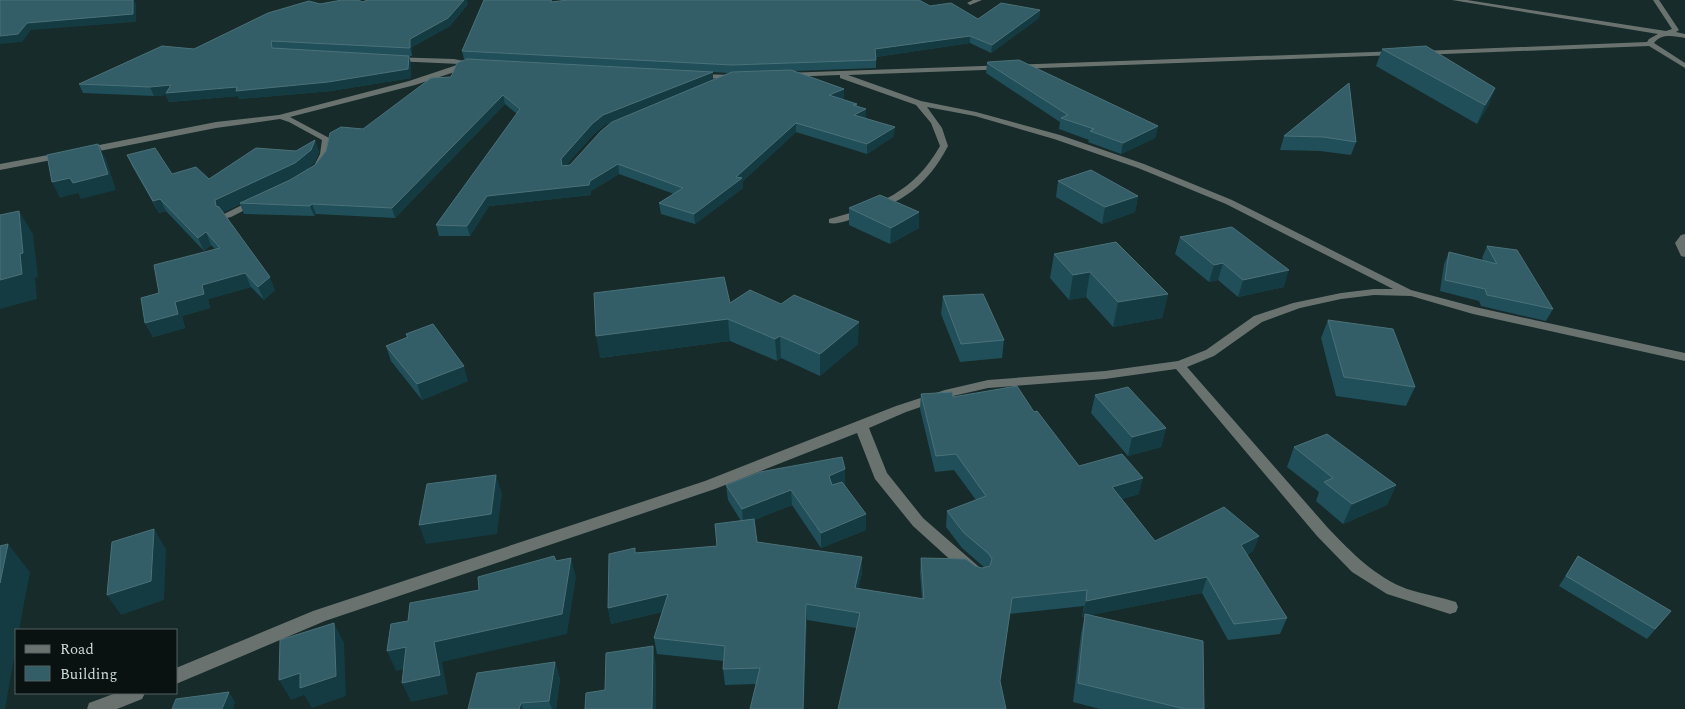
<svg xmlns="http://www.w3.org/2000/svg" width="1685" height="709" font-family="Spectral,serif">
  <rect width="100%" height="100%" fill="#162b2a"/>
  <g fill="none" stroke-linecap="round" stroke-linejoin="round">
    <path fill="#69726f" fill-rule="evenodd" d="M 973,0 L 982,0 L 970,5 L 967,3 Z
      M 1452,0 L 1467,0 L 1666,31 L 1672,29 L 1653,0 L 1659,0 L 1679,30 L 1676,32 L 1685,34 L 1685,38 C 1674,36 1661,33 1654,43 L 1685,63 L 1685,68 L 1649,46 L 1419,55 L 1418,53 L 1422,51 L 1647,42 L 1649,39 L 1658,34 Z
      M 1400,51 L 1401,53 L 1397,55 L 848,75 L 921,101 L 976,112 L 1060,135 L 1144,164 L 1232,200 L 1411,290 L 1475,307 L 1685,353 L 1685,361 L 1473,314 L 1411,296 L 1374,295 L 1341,299 L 1300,308 L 1262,322 L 1214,356 L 1187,367 L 1328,528 C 1351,552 1375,577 1407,589 C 1423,594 1440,597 1456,602 L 1458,607 L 1456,612 L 1450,614 L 1387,594 L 1352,572 L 1317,536 L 1176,369 L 1105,379 L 988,388 L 953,396 L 906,412 L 869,428 L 887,473 L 923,518 L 978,566 L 980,570 L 978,574 L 972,576 L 966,574 L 913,526 L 875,479 L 857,433 L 715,489 L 325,621 L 176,684 L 176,668 L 313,611 L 705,481 L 896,406 L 945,390 L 988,380 L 1105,371 L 1178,361 L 1206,350 L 1254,316 L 1293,303 L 1341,293 L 1374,289 L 1393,289 L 1226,204 L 1138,168 L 1054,139 L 975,116 L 927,107 L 942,128 L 948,146 C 927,186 902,203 860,216 C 851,219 839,225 829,223 L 829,219 C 878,206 914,192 940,146 L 931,123 L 916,105 L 840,78 L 840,75 L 787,77 L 784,77 L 784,73 Z
      M 390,57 L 454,59 L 479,64 L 415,85 L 290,117 L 331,139 L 330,154 L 322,168 L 319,169 L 314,166 L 320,154 L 322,140 L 289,122 L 280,119 L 216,128 L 84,154 L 80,151 L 84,148 L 216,122 L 279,115 L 409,81 L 460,64 L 393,61 L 390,61 Z
      M 694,74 L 737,75 L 741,77 L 737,79 L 697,78 L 694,78 Z
      M 64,152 L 69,155 L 67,157 L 0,170 L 0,164 Z
      M 256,198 L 261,201 L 259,203 L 231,217 L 227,218 L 222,215 Z
      M 1685,234 L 1685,257 L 1681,256 L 1675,243 L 1681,235 Z
      M 116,693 L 145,693 L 142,699 L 117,709 L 87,709 L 89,703 Z"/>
  </g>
  <path fill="#204f5a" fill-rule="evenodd" d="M 484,0 L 552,0 L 552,2 L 930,6 L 978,19 L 1040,10 L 1039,18 L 991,53 L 970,43 L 876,57 L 876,68 L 794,71 L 844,98 L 842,99 L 857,104 L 857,106 L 866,119 L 894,136 L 867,154 L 796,132 L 743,181 L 743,188 L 695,224 L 661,214 L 659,203 L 674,194 L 619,174 L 591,191 L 591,195 L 489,206 L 470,236 L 439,236 L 436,225 L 517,114 L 505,104 L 395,218 L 316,214 L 314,216 L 244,214 L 240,204 L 223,212 L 275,290 L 264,300 L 251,287 L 208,299 L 210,308 L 182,316 L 185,328 L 153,337 L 145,323 L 159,293 L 215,249 L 211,245 L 204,251 L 166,211 L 159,213 L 132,166 L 127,155 L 172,174 L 209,179 L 296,151 L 315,140 L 319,152 L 315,162 L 305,171 L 315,165 L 363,129 L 451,77 L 467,59 L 464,59 L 462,51 ZM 713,72 L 728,73 L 730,73 L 713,80 ZM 640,110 L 570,165 L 565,166 L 594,134 L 605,125 Z
    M 362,2 L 468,4 L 450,26 L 412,47 L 412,56 L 409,56 L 411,64 L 411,78 L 331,91 L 239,99 L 238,96 L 169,102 L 166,95 L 154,96 L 83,93 L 79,84 L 194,49 L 320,4 Z
    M 1382,49 L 1495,88 L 1488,106 L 1477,124 L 1376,66 Z
    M 987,63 L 1158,126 L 1155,138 L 1121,154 L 1088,142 L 1089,140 L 1059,129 L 1060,122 L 986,73 Z
    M 1349,83 L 1356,142 L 1351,155 L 1320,151 L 1280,150 L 1284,136 Z
    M 1058,181 L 1138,196 L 1135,212 L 1102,224 L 1056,197 Z
    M 849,208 L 919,212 L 919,228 L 890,244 L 849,225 Z
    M 1180,237 L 1284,287 L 1238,297 L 1218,280 L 1209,282 L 1175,254 Z
    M 1487,246 L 1553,309 L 1546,321 L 1481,306 L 1479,301 L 1440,291 L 1444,264 L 1449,252 L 1483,260 L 1482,258 Z
    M 1054,254 L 1168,294 L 1162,318 L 1113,327 L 1086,297 L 1069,300 L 1050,278 Z
    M 943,296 L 1004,340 L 1002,358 L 960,362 L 941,314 Z
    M 730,303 L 858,344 L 820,376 L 781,358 L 777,361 L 730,341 L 600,358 Z
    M 1328,320 L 1415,387 L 1406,406 L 1336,396 L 1321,338 Z
    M 406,334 L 468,381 L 422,400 L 391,361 L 386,346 L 407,338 Z
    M 921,394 L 953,397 L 1034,412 L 1079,466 L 1139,494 L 1122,499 L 1155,541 L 1259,536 L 1253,551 L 1247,555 L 1287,618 L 1280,634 L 1228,640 L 1202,593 L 1090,615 L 1204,709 L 1100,709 L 1073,702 L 1081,634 L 1085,616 L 1082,617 L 1084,606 L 1009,614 L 856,628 L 807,620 L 756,684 L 725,685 L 723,669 L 724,661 L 657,654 L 654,638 L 662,612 L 611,624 L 608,608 L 636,553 L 717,546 L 741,521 L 728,500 L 726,485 L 845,484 L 845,485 L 866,530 L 821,548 L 792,505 L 754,520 L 757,542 L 862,573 L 858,588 L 922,599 L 920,573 L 921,558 L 982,568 L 984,567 L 962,548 L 946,527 L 947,511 L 976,500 L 954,470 L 935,472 L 920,409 Z
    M 1095,395 L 1166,428 L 1161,447 L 1128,456 L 1091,413 Z
    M 1294,447 L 1396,485 L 1387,505 L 1343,524 L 1316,501 L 1319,492 L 1287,467 Z
    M 1578,556 L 1671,611 L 1647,639 L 1559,586 Z
    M 555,662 L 560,679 L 556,709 L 468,709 Z"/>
  <path fill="#143b41" d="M 133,0 L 134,0 L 136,4 L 136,22 L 31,30 L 22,42 L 0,44 L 0,36 L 27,23 Z
    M 464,0 L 467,0 L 468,4 L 450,26 L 412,47 L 412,56 L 410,48 L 410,39 Z
    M 1040,10 L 1039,18 L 991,53 L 992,45 Z
    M 970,36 L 970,43 L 875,57 L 875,49 Z
    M 409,56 L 411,64 L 411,78 L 331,91 L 239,99 L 238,96 L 169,102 L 166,95 L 154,96 L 150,87 Z
    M 713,72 L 713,80 L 605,125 L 594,134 L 563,169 L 561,159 L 592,124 L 603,115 Z
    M 1495,88 L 1488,106 L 1477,124 L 1485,105 Z
    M 844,89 L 844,98 L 829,104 L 829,95 Z
    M 503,95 L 505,104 L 395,218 L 392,208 Z
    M 866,109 L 866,119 L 854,115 Z
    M 796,123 L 796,132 L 743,181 L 743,188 L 695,224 L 694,214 Z
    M 1158,126 L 1155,138 L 1121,154 L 1123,143 Z
    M 895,127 L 894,136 L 867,154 L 867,144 Z
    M 315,140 L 319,152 L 315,162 L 300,175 L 220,213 L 216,206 L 215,200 Z
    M 98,144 L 106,159 L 116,190 L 81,199 L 78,193 L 60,198 L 52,182 Z
    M 618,164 L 619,174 L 591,191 L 591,195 L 489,206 L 470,236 L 467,226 L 487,196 L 590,181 Z
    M 1138,196 L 1135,212 L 1102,224 L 1105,207 Z
    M 160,199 L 166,211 L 159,213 L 153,201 Z
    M 312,204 L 316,214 L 314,216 L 310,206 Z
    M 19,211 L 33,234 L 38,277 L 35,278 L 37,299 L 0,309 L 0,280 Z
    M 919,212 L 919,228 L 890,244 L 891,228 Z
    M 206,232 L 211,245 L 204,251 L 198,238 Z
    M 1223,263 L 1218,280 L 1209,282 L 1214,265 Z
    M 1289,270 L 1284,287 L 1238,297 L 1243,280 Z
    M 1090,272 L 1086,297 L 1069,300 L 1073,275 Z
    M 245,273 L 251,287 L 208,299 L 210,308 L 182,316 L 185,328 L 153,337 L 145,323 L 175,302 L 202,285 Z
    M 270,277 L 275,290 L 264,300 L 258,287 Z
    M 1168,294 L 1162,318 L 1113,327 L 1118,302 Z
    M 728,319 L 730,341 L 600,358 L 596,336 Z
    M 859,322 L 858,344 L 820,376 L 820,354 Z
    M 780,336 L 781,358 L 777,361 L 775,339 Z
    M 464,366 L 468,381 L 422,400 L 417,384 Z
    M 1166,428 L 1161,447 L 1128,456 L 1132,437 Z
    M 845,469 L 845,484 L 829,491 L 829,476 Z
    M 496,475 L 502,494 L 497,534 L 426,544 L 419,525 Z
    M 1143,478 L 1139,494 L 1109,503 L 1112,487 Z
    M 1396,485 L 1387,505 L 1343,524 L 1352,504 Z
    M 791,490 L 792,505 L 743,524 L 742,509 Z
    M 866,514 L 866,530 L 821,548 L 821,533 Z
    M 154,529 L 166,549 L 164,600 L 121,615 L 107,595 Z
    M 1259,536 L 1253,551 L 1235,561 L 1241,545 Z
    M 8,544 L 30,572 L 19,630 L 16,630 L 16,647 L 5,709 L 0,709 L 0,583 Z
    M 862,557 L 862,573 L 855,604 L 855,588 Z
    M 571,558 L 576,577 L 567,634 L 442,662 L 448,694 L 411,702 L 402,683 L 434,642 Z
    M 1207,577 L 1202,593 L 1082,617 L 1086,601 Z
    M 668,594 L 671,610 L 611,624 L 608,608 Z
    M 806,604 L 807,620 L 804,709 L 803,709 Z
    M 334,623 L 344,643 L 346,696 L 312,708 L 304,695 L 291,700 L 279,680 Z
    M 653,646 L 656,666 L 656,709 L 652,709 Z
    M 406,647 L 415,667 L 396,671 L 387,651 Z
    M 555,662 L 560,679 L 556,709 L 552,709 L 549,701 Z
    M 229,692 L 235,702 L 233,709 L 222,709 Z
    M 521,703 L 523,709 L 519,709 Z"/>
  <path fill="#335e67" stroke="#4b7179" d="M 0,0 L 133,0 L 133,14 L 27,23 L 18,34 L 0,36 Z
    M 342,0 L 359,0 L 362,2 L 368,0 L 464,0 L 448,18 L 410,39 L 410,48 L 271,41 L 272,48 L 409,56 L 408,69 L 328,82 L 236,91 L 237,87 L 166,93 L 171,85 L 150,87 L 79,84 L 162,46 L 194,49 L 268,13 L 309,1 L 320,4 Z
    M 484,0 L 551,0 L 551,2 L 568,0 L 919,0 L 930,6 L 951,3 L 978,19 L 1001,3 L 1040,10 L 992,45 L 970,36 L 875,49 L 876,60 L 732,65 L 462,51 Z
    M 1426,46 L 1495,88 L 1485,105 L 1382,49 Z
    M 467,59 L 713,72 L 603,115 L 592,124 L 561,159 L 562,166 L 570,165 L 601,131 L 612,122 L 732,72 L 791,70 L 844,89 L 829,95 L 857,104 L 853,105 L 866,109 L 854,115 L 895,127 L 867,144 L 796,123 L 736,177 L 742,178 L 694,214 L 659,203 L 683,188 L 618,164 L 590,181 L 589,185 L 487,196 L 467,226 L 436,225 L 520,109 L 503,95 L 392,208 L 312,204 L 310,206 L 240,203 L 290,180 L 315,165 L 326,151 L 330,133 L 341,127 L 363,129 L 431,78 L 451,77 L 457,63 Z
    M 1019,60 L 1158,126 L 1123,143 L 1090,131 L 1094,129 L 1061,118 L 1068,115 L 987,63 L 988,62 Z
    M 1349,83 L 1356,142 L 1324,137 L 1284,136 Z
    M 315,140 L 311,150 L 295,163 L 215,200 L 216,206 L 219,207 L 270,277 L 258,287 L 245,273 L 202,285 L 204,294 L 175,302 L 178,314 L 145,323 L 141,298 L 159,293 L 154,265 L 220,248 L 206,232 L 198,238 L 160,199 L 153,201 L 127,155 L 155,148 L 172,174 L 196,167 L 209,179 L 256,148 L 296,151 Z
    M 98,144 L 108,174 L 73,183 L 70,178 L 52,182 L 47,155 Z
    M 1091,170 L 1138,196 L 1105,207 L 1058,181 Z
    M 880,195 L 919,212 L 891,228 L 849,208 Z
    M 19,211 L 23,253 L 20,254 L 22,274 L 0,280 L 0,215 Z
    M 1232,227 L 1289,270 L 1243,280 L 1223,263 L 1214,265 L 1180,237 Z
    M 1116,242 L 1168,294 L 1118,302 L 1090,272 L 1073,275 L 1054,254 Z
    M 1487,246 L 1517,250 L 1553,309 L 1487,295 L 1485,289 L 1445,280 L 1449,252 L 1497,264 Z
    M 724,277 L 730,303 L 750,290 L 781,304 L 794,295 L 859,322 L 820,354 L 780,336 L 775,339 L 728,319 L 596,336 L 594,293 Z
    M 983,294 L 1004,340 L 961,344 L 943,296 Z
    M 1328,320 L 1393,329 L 1415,387 L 1344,377 Z
    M 433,324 L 464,366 L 417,384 L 386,346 L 408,337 L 406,334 Z
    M 1017,386 L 1034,412 L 1037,411 L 1079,466 L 1122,454 L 1143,478 L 1112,487 L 1155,541 L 1224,507 L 1259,536 L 1241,545 L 1287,618 L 1234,624 L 1207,577 L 1086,601 L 1087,590 L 1012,598 L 1000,681 L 1006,709 L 838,709 L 860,613 L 806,604 L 803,709 L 750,709 L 760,668 L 723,669 L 725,646 L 654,638 L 668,594 L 608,608 L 609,554 L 635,548 L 635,553 L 717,546 L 715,524 L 754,519 L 757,542 L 862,557 L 855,588 L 924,599 L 921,558 L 966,559 L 975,566 L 982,568 L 990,566 L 992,559 L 989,554 L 964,533 L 947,511 L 986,496 L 956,454 L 936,456 L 921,394 L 952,392 L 953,397 Z
    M 1128,387 L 1166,428 L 1132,437 L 1095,395 Z
    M 1327,434 L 1396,485 L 1352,504 L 1324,482 L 1333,478 L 1294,447 Z
    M 842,457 L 845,469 L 829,476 L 832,485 L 842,482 L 866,514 L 821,533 L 791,490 L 742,509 L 726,485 L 760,472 Z
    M 496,475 L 491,514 L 419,525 L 427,484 Z
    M 154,529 L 151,581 L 107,595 L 112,542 Z
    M 8,544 L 0,583 L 0,546 Z
    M 554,556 L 556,561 L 571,558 L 562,614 L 434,642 L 440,675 L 402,683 L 406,647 L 387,651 L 391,624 L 408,621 L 410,603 L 479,590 L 478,577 Z
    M 1578,556 L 1671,611 L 1655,629 L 1566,576 Z
    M 1085,614 L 1203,641 L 1204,709 L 1185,709 L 1078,683 Z
    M 334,623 L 336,676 L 300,688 L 300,673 L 279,680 L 280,640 Z
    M 653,646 L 652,709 L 585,709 L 586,693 L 605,690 L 606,653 Z
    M 555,662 L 549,701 L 521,703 L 519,709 L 468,709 L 477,673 Z
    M 229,692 L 222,709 L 172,709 L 176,699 Z"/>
  <rect x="15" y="629" width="162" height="65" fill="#091111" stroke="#576161"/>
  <rect x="25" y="645" width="25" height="8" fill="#69726f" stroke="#576161"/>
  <text x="60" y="654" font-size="15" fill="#cdd9d9">Road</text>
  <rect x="25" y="666" width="25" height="15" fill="#335e67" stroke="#576161"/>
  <text x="60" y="679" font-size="15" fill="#cdd9d9">Building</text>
</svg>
